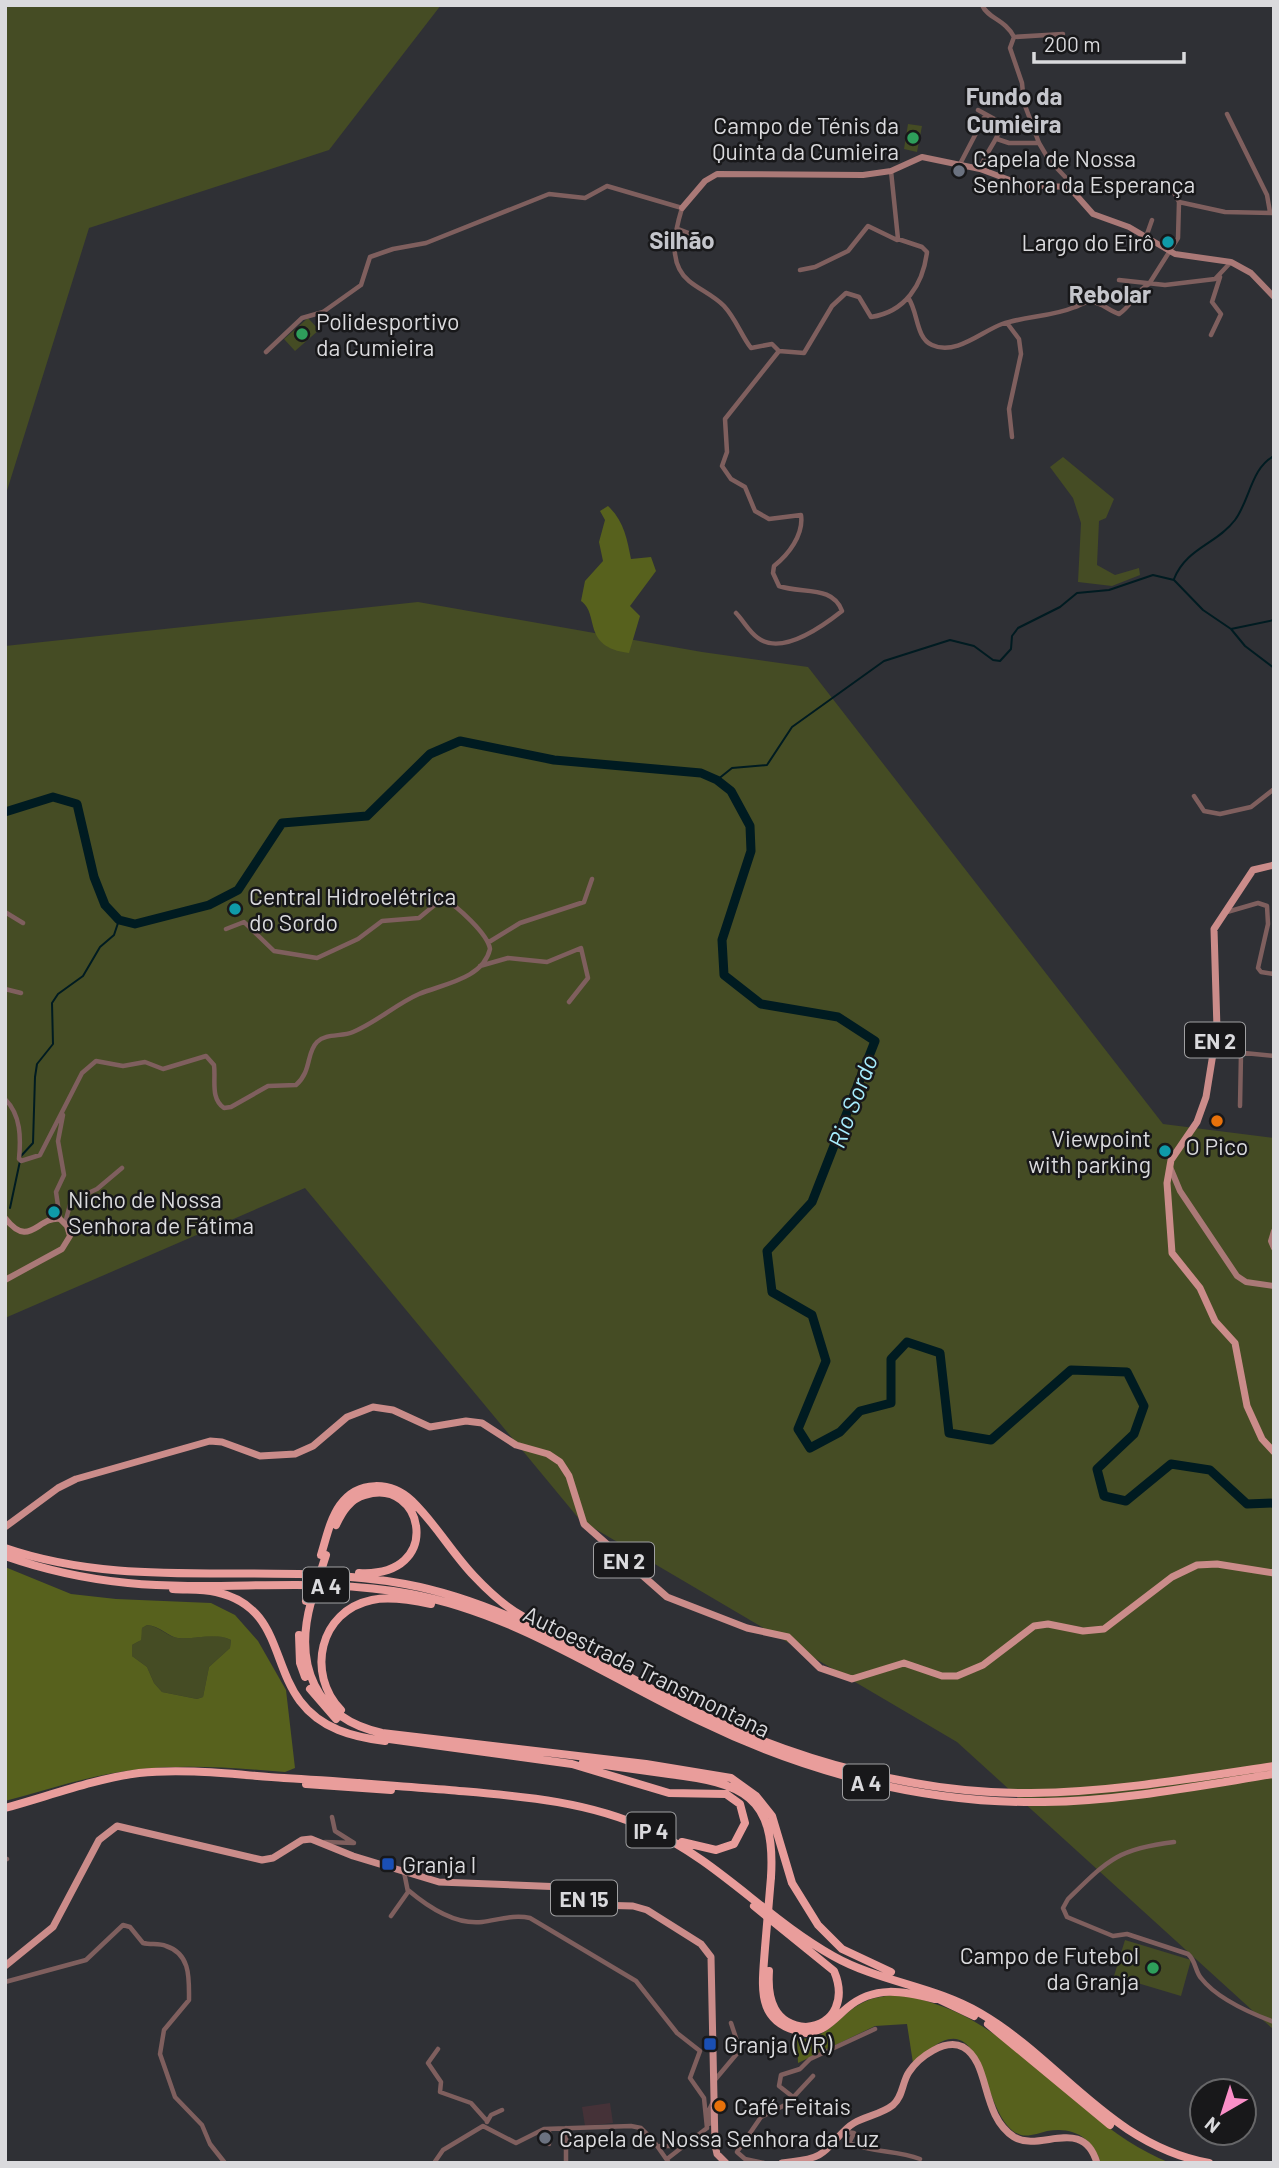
<svg xmlns="http://www.w3.org/2000/svg" width="1279" height="2168" font-family="Barlow,sans-serif">
  <rect width="100%" height="100%" fill="#2f3035"/>
  <path fill="#453238" d="M 610,2103 L 613,2123 L 585,2126 L 582,2107 Z"/>
  <path fill="#454c24" d="M 5,5 L 441,5 L 329,150 L 89,228 L 5,497 Z
    M 908,124 L 922,126 L 917,152 L 904,149 Z
    M 308,318 L 319,330 L 295,351 L 284,339 Z
    M 1063,457 L 1114,499 L 1106,518 L 1099,521 L 1097,565 L 1115,575 L 1139,568 L 1140,575 L 1112,586 L 1078,582 L 1081,523 L 1073,498 L 1050,467 Z
    M 418,602 L 702,652 L 808,667 L 1163,1124 L 1274,1138 L 1274,2030 L 957,1742 L 580,1520 L 305,1188 L 5,1318 L 5,646 Z
    M 147,1625 C 159,1626 168,1637 178,1638 C 195,1640 216,1631 231,1640 L 230,1648 L 209,1667 L 203,1697 L 197,1699 L 162,1692 L 154,1683 L 147,1667 L 132,1656 L 132,1645 L 139,1641 L 142,1628 Z
    M 1125,1940 L 1191,1960 L 1181,1996 L 1114,1976 Z"/>
  <path fill="#57611d" fill-rule="evenodd" d="M 608,506 C 624,521 627,539 631,559 L 651,557 L 656,571 L 630,606 L 640,616 L 629,653 C 581,647 600,614 581,601 L 585,581 L 603,561 L 599,542 L 605,520 L 600,511 Z
    M 5,1567 L 71,1594 L 116,1599 L 211,1603 L 235,1615 L 258,1641 L 286,1690 L 295,1768 L 285,1772 C 237,1768 189,1764 141,1769 C 94,1774 50,1789 5,1801 ZM 147,1625 C 160,1626 169,1637 178,1638 C 195,1640 216,1632 231,1640 L 230,1648 L 209,1667 L 203,1697 L 197,1699 L 162,1692 L 154,1683 L 147,1667 L 132,1656 L 132,1645 L 141,1640 L 142,1628 Z
    M 899,1994 C 924,2000 947,2006 970,2019 C 1043,2060 1091,2131 1170,2163 L 1101,2163 C 1092,2138 1074,2126 1047,2131 C 1039,2133 1029,2137 1021,2135 C 984,2124 987,2022 943,2041 C 932,2046 922,2056 913,2063 L 907,2024 L 875,2026 L 798,2063 L 797,2039 C 829,2040 837,2016 862,2003 C 873,1997 886,1996 899,1994 Z"/>
  <g fill="none" stroke-linecap="round" stroke-linejoin="round">
    <path stroke="#001b21" stroke-width="2" d="M 1174,579 C 1186,548 1217,544 1235,520 C 1250,500 1251,468 1274,456
      M 1231,629 L 1245,646 L 1274,668
      M 717,780 L 732,768 L 767,765 L 792,727 L 884,661 L 950,640 L 974,646 L 993,660 L 1000,661 L 1011,649 L 1012,636 L 1018,628 L 1060,607 L 1077,593 L 1109,590 L 1153,575 L 1174,580 L 1203,610 L 1231,629 L 1274,620
      M 21,1156 L 33,1143 L 35,1077 L 37,1064 L 53,1044 L 52,1003 L 58,994 L 83,976 L 100,947 L 114,935 L 119,920
      M 10,1208 L 20,1161"/>
    <path stroke="#001b21" stroke-width="9" d="M 5,812 L 53,797 L 77,804 L 94,877 L 105,905 L 119,920 L 135,924 L 209,905 L 238,890 L 282,823 L 367,816 L 430,754 L 460,741 L 554,760 L 701,773 L 717,780 L 731,791 L 750,826 L 751,851 L 722,940 L 724,975 L 761,1004 L 838,1017 L 875,1041 L 812,1202 L 767,1251 L 772,1292 L 812,1315 L 826,1361 L 798,1429 L 810,1448 L 840,1432 L 860,1411 L 891,1403 L 891,1359 L 907,1342 L 940,1353 L 949,1433 L 991,1440 L 1071,1370 L 1127,1372 L 1144,1406 L 1134,1434 L 1097,1469 L 1104,1496 L 1126,1501 L 1171,1464 L 1210,1470 L 1247,1504 L 1274,1503"/>
    <path stroke="#7f5f5e" stroke-width="4.5" d="M 982,5 C 988,19 1005,19 1014,37 L 1010,48 L 1022,83 L 1024,103 L 1039,143 L 1049,160 L 1070,182 L 1073,190
      M 1014,37 L 1063,34
      M 978,110 L 998,121 L 1001,127 C 996,143 985,153 980,169
      M 1227,114 L 1267,195 L 1270,212
      M 997,139 L 1009,143 L 1039,143
      M 960,164 L 985,116
      M 1171,187 L 1179,202 L 1225,212 L 1274,213
      M 678,229 L 694,235
      M 1146,237 L 1152,220
      M 800,270 L 815,267 L 848,251 L 868,226 L 897,240
      M 1119,280 L 1165,285 L 1215,279 L 1231,262
      M 909,299 C 918,313 916,338 932,345 C 956,356 982,331 1002,324 C 1026,316 1051,317 1075,307 C 1081,305 1083,302 1090,302 C 1100,301 1109,311 1119,314 C 1132,306 1135,291 1149,284 L 1178,238 L 1179,202
      M 1007,323 L 1019,339 L 1021,354 L 1009,409 L 1012,437
      M 1211,335 L 1221,314 L 1212,302 L 1220,277
      M 266,352 L 302,318 L 323,312 L 361,285 L 370,257 L 393,249 L 426,243 L 549,194 L 585,198 L 607,186 L 682,208 C 675,231 667,263 689,281 C 700,290 713,295 724,306 C 736,319 741,335 751,348 L 772,344 L 779,351
      M 736,613 C 743,620 749,632 758,638 C 782,656 823,626 842,611 C 833,585 802,594 779,586 L 773,573 L 774,566 C 788,555 804,535 801,515 L 769,519 L 755,511 L 745,487 L 731,479 L 722,466 L 727,452 L 725,419 L 779,351 L 804,353 L 832,306 L 846,293 L 859,297 L 871,317 C 905,312 923,285 927,252 L 922,247 L 898,239 L 891,171
      M 1194,796 L 1204,811 L 1220,814 L 1251,807 L 1274,789
      M 5,912 L 23,923
      M 1227,912 L 1258,903 L 1267,906 L 1268,924 L 1258,968 L 1261,972 L 1274,974
      M 489,942 L 520,923 L 584,902 L 592,879
      M 480,966 L 508,958 L 547,962 L 581,948 L 588,978 L 569,1002
      M 5,989 L 21,993
      M 1214,1050 L 1274,1056
      M 5,1099 C 21,1115 21,1138 19,1159 L 21,1161 L 40,1155 L 82,1073 L 96,1061 L 123,1066 L 145,1062 L 163,1069 L 206,1056 L 214,1065 C 216,1080 210,1098 224,1108 L 231,1107 L 268,1086 L 296,1085 C 312,1071 306,1053 317,1042 C 326,1033 342,1037 353,1032 C 377,1022 396,1004 419,994 C 443,984 483,979 490,949 C 488,934 457,906 443,898 L 419,918 L 382,921 L 358,939 L 317,958 L 274,951 L 244,922 L 226,929
      M 1240,1106 L 1241,1054
      M 60,1219 L 56,1192 L 64,1175 L 58,1141 L 63,1115
      M 65,1223 L 71,1201 L 97,1189 L 122,1168
      M 325,1842 L 354,1843 L 335,1831 L 332,1817
      M 1174,1842 C 1117,1849 1108,1860 1068,1899 L 1063,1908 L 1067,1917 L 1113,1936 L 1127,1934 L 1188,1954 C 1196,1961 1195,1971 1201,1978 C 1217,1999 1250,2013 1274,2022
      M 5,1860 L 7,1859
      M 408,1890 C 428,1907 455,1925 482,1922 C 498,1920 514,1914 530,1918 L 636,1981 L 677,2033 L 700,2051 L 690,2078 L 704,2098 L 707,2128
      M 391,1916 L 408,1892 L 404,1872
      M 5,1982 L 86,1960 L 123,1925 L 130,1927 L 143,1943 C 151,1945 159,1943 166,1946 C 191,1954 189,1979 189,2000 L 164,2030 L 160,2054 L 175,2097 L 202,2125 L 210,2144 L 225,2163
      M 438,2049 L 428,2063 L 441,2082 L 440,2092 L 471,2103 L 487,2121
      M 714,2081 L 740,2050 L 731,2023
      M 793,2097 L 779,2086 L 781,2075 L 800,2069 L 810,2059 L 875,2029
      M 487,2122 L 491,2115 L 502,2110
      M 709,2124 L 709,2110 L 713,2102
      M 566,2128 L 566,2163
      M 549,2129 L 549,2144
      M 846,2132 L 854,2133 L 849,2143 C 873,2153 896,2150 920,2159
      M 660,2146 L 671,2146 L 679,2139
      M 667,2159 L 707,2128
      M 434,2163 L 443,2150 L 483,2126 L 516,2143 L 544,2129 L 631,2126 L 641,2128 L 653,2140 L 669,2163
      M 764,2163 L 745,2159 L 737,2152 L 761,2117 L 787,2104 L 813,2076"/>
    <path stroke="#aa7977" stroke-width="6" d="M 682,208 L 705,181 L 717,174 L 863,175 L 891,171 L 922,157 L 980,169 L 1023,185 L 1069,187 L 1093,214 L 1129,227 L 1175,254 L 1231,262 L 1251,273 L 1274,297
      M 1170,1167 L 1180,1191 L 1237,1276 L 1246,1282 L 1274,1286
      M 5,1218 C 30,1250 37,1216 60,1219 L 67,1226 L 70,1236 L 62,1249 L 5,1280
      M 1274,1231 L 1271,1241 L 1274,1248"/>
    <path stroke="#cb8c8a" stroke-width="7" d="M 1274,865 L 1253,870 L 1214,929 L 1217,1029 L 1206,1097 L 1197,1122 L 1171,1160 L 1167,1183 L 1172,1253 L 1200,1288 L 1215,1321 L 1235,1343 L 1247,1406 L 1262,1439 L 1274,1452
      M 5,1527 L 58,1488 L 76,1479 L 210,1441 L 222,1442 L 260,1456 L 295,1454 L 313,1446 L 347,1417 L 373,1407 L 393,1410 L 430,1427 L 466,1421 L 482,1423 L 516,1445 L 548,1454 L 560,1462 L 569,1476 L 584,1524 L 667,1597 L 747,1628 L 788,1637 L 820,1668 L 852,1679 L 904,1663 L 942,1676 L 957,1676 L 983,1665 L 1034,1626 L 1048,1624 L 1083,1631 L 1104,1629 L 1172,1577 L 1197,1565 L 1217,1564 L 1274,1573
      M 5,1966 L 53,1927 L 99,1840 L 117,1826 L 262,1860 L 273,1858 L 302,1840 L 311,1839 L 353,1856 L 439,1882 L 564,1887 L 596,1905 L 633,1906 L 647,1910 L 701,1944 L 711,1957 L 715,2145 L 717,2154 L 726,2163
      M 782,2163 C 794,2161 808,2161 819,2155 C 833,2147 840,2131 854,2123 C 866,2116 882,2114 893,2105 C 903,2097 902,2082 909,2072 C 919,2057 945,2038 963,2047 C 991,2063 980,2115 1014,2137 C 1040,2153 1083,2115 1097,2163"/>
    <path stroke="#e99d9b" stroke-width="8" d="M 336,1525 C 342,1512 350,1499 365,1495 C 424,1476 445,1578 359,1573
      M 5,1548 C 136,1593 271,1559 405,1584 C 513,1604 602,1666 699,1713 C 800,1762 919,1794 1031,1793 C 1112,1792 1194,1778 1274,1766
      M 321,1555 C 326,1539 330,1519 340,1505 C 358,1480 391,1481 412,1501 C 435,1523 452,1553 474,1576 C 489,1592 505,1607 524,1617
      M 5,1556 C 45,1570 86,1579 128,1583 C 222,1592 317,1576 411,1594 C 517,1614 605,1676 700,1721 C 807,1773 925,1804 1044,1802 C 1121,1801 1198,1786 1274,1774
      M 173,1589 C 187,1590 202,1589 216,1592 C 279,1606 271,1662 300,1701 C 321,1729 353,1737 385,1741
      M 311,1602 C 294,1664 314,1718 382,1733 L 646,1764 L 731,1778 L 756,1796 L 772,1816 L 792,1883 L 818,1925 L 842,1949 L 891,1972
      M 299,1635 L 300,1663 L 305,1677
      M 310,1689 L 336,1719
      M 341,1710 C 306,1674 319,1611 372,1600 C 390,1596 412,1600 431,1604
      M 382,1738 L 572,1764 L 669,1793 L 726,1794 L 740,1804 L 745,1823 L 734,1844 L 716,1850 L 682,1842
      M 583,1762 C 612,1766 640,1770 669,1774 C 742,1783 776,1795 771,1877
      M 306,1784 L 391,1790
      M 5,1808 C 49,1796 94,1779 139,1773 C 187,1768 237,1775 284,1778 C 339,1781 394,1786 449,1790 C 517,1796 585,1800 648,1829 C 717,1860 767,1919 833,1956 C 879,1982 934,1986 980,2013 C 1061,2060 1110,2145 1209,2163
      M 754,1906 L 834,1971 C 845,1997 837,2024 806,2027
      M 932,1996 L 974,2016
      M 988,2024 L 1110,2125
      M 807,2033 C 825,2031 834,2019 847,2008 C 874,1985 903,1991 935,1999"/>
    <path stroke="#e99d9b" stroke-width="8" d="M 306,1601 L 313,1578
      M 311,1602 L 326,1555
      M 771,1877 C 769,1901 767,1925 765,1948 C 762,1989 755,2025 807,2033
      M 769,1971 C 767,1999 774,2025 806,2027"/>
  </g>
  <g fill="#2e9e5b" stroke="#18181a" stroke-width="2.5">
    <circle cx="913" cy="138" r="7"/>
    <circle cx="302" cy="334" r="7"/>
    <circle cx="1153" cy="1968" r="7"/>
  </g>
  <g fill="#6b7280" stroke="#18181a" stroke-width="2.5">
    <circle cx="959" cy="171" r="7"/>
    <circle cx="545" cy="2138" r="7"/>
  </g>
  <g fill="#0f9aa8" stroke="#18181a" stroke-width="2.5">
    <circle cx="1168" cy="242" r="7"/>
    <circle cx="235" cy="909" r="7"/>
    <circle cx="1165" cy="1151" r="7"/>
    <circle cx="54" cy="1212" r="7"/>
  </g>
  <g fill="#e8710a" stroke="#18181a" stroke-width="2.5">
    <circle cx="1217" cy="1121" r="7"/>
    <circle cx="720" cy="2106" r="7"/>
  </g>
  <g fill="#1a4fb4" stroke="#18181a" stroke-width="2.5">
    <rect x="381" y="1857" width="14" height="14" rx="3.5"/>
    <rect x="703" y="2037" width="14" height="14" rx="3.5"/>
  </g>
  <g text-anchor="middle" dominant-baseline="central" stroke-width="5" stroke-linejoin="round" paint-order="stroke">
    <g fill="#18181a" stroke="#a0a0a2" stroke-width="2">
      <rect x="1185" y="1022.5" width="60" height="35" rx="5"/>
      <rect x="594" y="1542.5" width="60" height="35" rx="5"/>
      <rect x="303" y="1567.5" width="46" height="35" rx="5"/>
      <rect x="843" y="1764.5" width="46" height="35" rx="5"/>
      <rect x="626.5" y="1812.5" width="49" height="35" rx="5"/>
      <rect x="551" y="1880.5" width="66" height="35" rx="5"/>
    </g>
    <g font-size="21" font-weight="bold" fill="#dadadd">
      <text x="1215" y="1040">EN 2</text>
      <text x="624" y="1560">EN 2</text>
      <text x="326" y="1585">A 4</text>
      <text x="866" y="1782">A 4</text>
      <text x="651" y="1830">IP 4</text>
      <text x="584" y="1898">EN 15</text>
    </g>
    <g font-size="23" fill="#dadadd" stroke="#18181a" text-anchor="start">
      <text x="899" y="125" text-anchor="end">Campo de Ténis da<tspan x="899" dy="26">Quinta da Cumieira</tspan></text>
      <text x="973" y="158">Capela de Nossa<tspan x="973" dy="26">Senhora da Esperança</tspan></text>
      <text x="1154" y="242" text-anchor="end">Largo do Eirô</text>
      <text x="316" y="321">Polidesportivo<tspan x="316" dy="26">da Cumieira</tspan></text>
      <text x="249" y="896">Central Hidroelétrica<tspan x="249" dy="26">do Sordo</tspan></text>
      <text x="1151" y="1138" text-anchor="end">Viewpoint<tspan x="1151" dy="26">with parking</tspan></text>
      <text x="1217" y="1146" text-anchor="middle">O Pico</text>
      <text x="68" y="1199">Nicho de Nossa<tspan x="68" dy="26">Senhora de Fátima</tspan></text>
      <text x="402" y="1864">Granja I</text>
      <text x="1139" y="1955" text-anchor="end">Campo de Futebol<tspan x="1139" dy="26">da Granja</tspan></text>
      <text x="724" y="2044">Granja (VR)</text>
      <text x="734" y="2106">Café Feitais</text>
      <text x="559" y="2138">Capela de Nossa Senhora da Luz</text>
    </g>
    <g font-size="23" fill="#dadadd" stroke="#18181a">
      <text transform="translate(647 1671) rotate(26)">Autoestrada Transmontana</text>
    </g>
    <g font-size="24" font-weight="bold" fill="#c4c5cb" stroke="#18181a">
      <text x="1014" y="95">Fundo da<tspan x="1014" dy="28">Cumieira</tspan></text>
      <text x="682" y="239">Silhão</text>
      <text x="1110" y="293">Rebolar</text>
    </g>
    <g font-size="24" font-style="italic" fill="#a7edfe" stroke="#18181a">
      <text transform="translate(852 1101) rotate(-69)">Rio Sordo</text>
    </g>
  </g>
  <rect width="1279" height="2168" fill="none" stroke="#dadadd" stroke-width="14"/>
  <g transform="translate(1223 2112) rotate(219)"><circle r="33" fill="#18181a" stroke="#666668" stroke-width="2"/>
  <path d="M0-5L12 26L0 18L-12 26Z" fill="#fa8fc8"/>
  <text y="-10" font-size="19" font-weight="bold" text-anchor="middle" fill="#dadadd">N</text>
  </g>
  <path d="M1034 52v10h150v-10" fill="none" stroke="#dadadd" stroke-width="3.5"/>
  <text x="1044" y="52" font-size="21" fill="#dadadd" stroke="#18181a" stroke-width="5" paint-order="stroke">200 m</text>
</svg>
